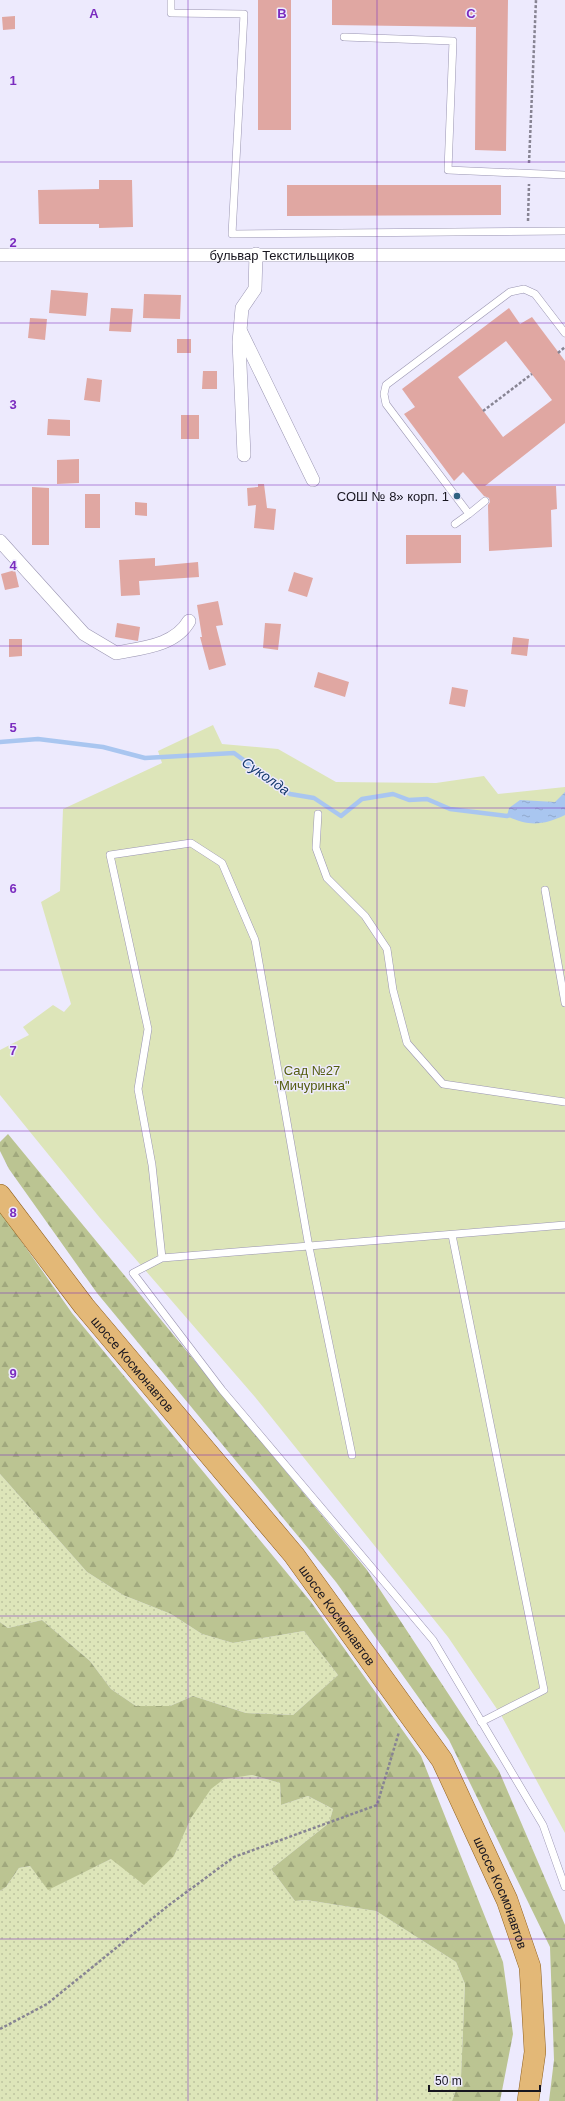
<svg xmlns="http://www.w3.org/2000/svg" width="565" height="2101" font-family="Arial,sans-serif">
  <defs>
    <pattern id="grass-dots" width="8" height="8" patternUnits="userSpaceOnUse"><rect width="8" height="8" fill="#dde5b9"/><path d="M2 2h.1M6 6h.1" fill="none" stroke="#bdc49f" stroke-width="1.8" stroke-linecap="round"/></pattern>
    <pattern id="forest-firs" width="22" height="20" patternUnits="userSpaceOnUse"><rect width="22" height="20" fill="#bbc492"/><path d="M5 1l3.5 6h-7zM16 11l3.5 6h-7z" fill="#a0a87d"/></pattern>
    <pattern id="water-ripples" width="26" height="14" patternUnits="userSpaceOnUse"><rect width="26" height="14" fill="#a9c6f0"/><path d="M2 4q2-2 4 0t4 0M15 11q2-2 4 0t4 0" fill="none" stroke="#91a9cd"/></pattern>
  </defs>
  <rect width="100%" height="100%" fill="#edeafd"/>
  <path fill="url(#grass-dots)" d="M 0,1474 L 87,1572 L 123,1595 L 171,1614 L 202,1634 L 233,1643 L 304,1631 L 338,1675 L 293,1715 L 246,1713 L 193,1696 L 170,1706 L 136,1706 L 111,1689 L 90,1661 L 42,1620 L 8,1628 L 0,1622 Z
    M 252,1775 L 280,1783 L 281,1805 L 308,1796 L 333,1809 L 329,1823 L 271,1869 L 295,1901 L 306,1900 L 376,1911 L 456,1962 L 465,1984 L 461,2077 L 452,2101 L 0,2101 L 0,1891 L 6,1887 L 19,1868 L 30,1866 L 48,1889 L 111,1859 L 174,1856 C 184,1834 200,1789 224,1779 C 232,1776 244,1776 252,1775 Z"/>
  <path fill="url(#forest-firs)" d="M 8,1134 L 367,1570 L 499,1771 L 565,1925 L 565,2101 L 549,2101 L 554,2060 L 550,1947 L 449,1740 L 336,1582 L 97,1293 L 9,1169 L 0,1151 L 0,1142 Z
    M 0,1211 L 72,1313 L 311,1602 L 421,1756 L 503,1962 L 513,2034 L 500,2101 L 452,2101 L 461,2077 L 465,1984 L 456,1962 L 376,1911 L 306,1900 L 295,1901 L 271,1869 L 329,1823 L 333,1809 L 308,1796 L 281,1805 L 280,1783 L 252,1775 L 224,1779 L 211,1789 L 191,1818 L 174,1856 L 144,1885 L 111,1859 L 48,1890 L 30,1866 L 19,1868 L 6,1887 L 0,1891 L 0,1622 L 8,1628 L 42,1620 L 90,1661 L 111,1689 L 136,1706 L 170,1706 L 193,1696 L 246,1713 L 293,1715 L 338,1675 L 304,1631 L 233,1643 L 202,1634 L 171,1614 L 123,1595 L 87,1572 L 0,1474 Z"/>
  <path fill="#dde5b9" d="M 213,725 L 222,744 L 278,749 L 336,782 L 436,783 L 484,776 L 498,794 L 565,787 L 565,1833 L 501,1715 L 448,1637 L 255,1397 L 100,1218 L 0,1095 L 0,1050 L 29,1035 L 23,1027 L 53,1005 L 64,1012 L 71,1004 L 41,902 L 60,891 L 63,809 L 162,763 L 158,751 Z"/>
  <path fill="url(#water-ripples)" d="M 565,792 L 565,815 C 544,825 529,827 507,816 L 509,808 L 520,800 L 555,802 Z"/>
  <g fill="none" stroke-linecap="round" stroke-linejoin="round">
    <path stroke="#a9c6f0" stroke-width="4.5" d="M 0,742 L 38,739 L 103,747 L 145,758 L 234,753 L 290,794 L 314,798 L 341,816 L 362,799 L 393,794 L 409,800 L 427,799 L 450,809 L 507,816 L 513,814"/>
  </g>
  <path fill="#e0a7a2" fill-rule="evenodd" d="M 258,0 L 291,0 L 291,130 L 258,130 Z
    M 332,0 L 508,0 L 506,151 L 475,150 L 476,27 L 332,25 Z
    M 15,16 L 15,29 L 3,30 L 2,17 Z
    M 99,180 L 132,180 L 133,227 L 99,228 L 99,224 L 39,224 L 38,190 L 99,189 Z
    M 287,185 L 501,185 L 501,215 L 287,216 Z
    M 51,290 L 88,293 L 86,316 L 49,313 Z
    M 144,294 L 181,295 L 180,319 L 143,318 Z
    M 111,308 L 133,309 L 131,332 L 109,331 Z
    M 509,308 L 520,324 L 532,317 L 565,361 L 565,423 L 485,486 L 556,486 L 557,509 L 551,510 L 552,547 L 489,551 L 488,505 L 490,502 L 489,498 L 484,496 L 463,472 L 454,481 L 404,414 L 415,407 L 402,389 ZM 506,341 L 552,400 L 503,437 L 458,377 Z
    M 30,318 L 47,319 L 45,340 L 28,338 Z
    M 177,339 L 191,339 L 191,353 L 177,353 Z
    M 203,371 L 217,371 L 217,389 L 202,389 Z
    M 87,378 L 102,380 L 100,402 L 84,400 Z
    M 181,415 L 199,415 L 199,439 L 181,439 Z
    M 48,419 L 70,420 L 70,436 L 47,435 Z
    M 79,459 L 79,483 L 57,484 L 57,460 Z
    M 258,484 L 264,484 L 267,508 L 276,509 L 274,530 L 254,528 L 256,505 L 248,506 L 247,488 L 258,487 Z
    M 32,487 L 49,488 L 49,545 L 32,545 Z
    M 85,494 L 100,494 L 100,528 L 85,528 Z
    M 135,502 L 147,503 L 147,516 L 135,515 Z
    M 406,535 L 461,535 L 461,563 L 406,564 Z
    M 155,558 L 155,566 L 198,562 L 199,577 L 139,581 L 140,595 L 121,596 L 119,560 Z
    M 15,570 L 19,587 L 5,590 L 1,574 Z
    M 294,572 L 313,578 L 307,597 L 288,591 Z
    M 218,601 L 223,625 L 216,626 L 226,665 L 209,670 L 200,637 L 202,637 L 197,605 Z
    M 117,623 L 140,627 L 138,641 L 115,637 Z
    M 265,623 L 281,624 L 278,650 L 263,648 Z
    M 513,637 L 529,639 L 527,656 L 511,654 Z
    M 9,639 L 22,639 L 22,656 L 9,657 Z
    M 318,672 L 349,682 L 345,697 L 314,687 Z
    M 452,687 L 468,690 L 465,707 L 449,704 Z"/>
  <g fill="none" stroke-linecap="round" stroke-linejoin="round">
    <g stroke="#9a95b2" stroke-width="8">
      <path id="lane" d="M 171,0 L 171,13 L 244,14 L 232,234 L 565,231
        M 344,37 L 453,41 L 448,170 L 565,175
        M 469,514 L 485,501
        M 455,524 L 469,514 L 386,404 L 384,394 L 386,385 L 510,292 L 524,289 L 535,294 L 565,333
        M 318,814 L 316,848 L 327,878 L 365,916 L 387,949 L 393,990 L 407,1043 L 443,1084 L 565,1102
        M 545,890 L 565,1003
        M 565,1225 L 162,1258 L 133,1273 L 222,1390 L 433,1640 L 543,1825 L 565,1887
        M 452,1235 L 544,1690 L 481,1722
        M 162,1258 L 152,1165 L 138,1089 L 148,1029 L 110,855 L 191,843 L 222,863 L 255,940 L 309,1247 L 352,1455"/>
    </g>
    <g stroke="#9a95b2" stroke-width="14">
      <g id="street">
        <path id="s1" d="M 0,255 L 565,255"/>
        <path d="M 241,332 L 313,480"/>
        <path d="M 244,455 L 239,342 L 242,308 L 255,289 L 256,254"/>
        <path d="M 0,541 L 84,634 L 116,653 C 141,648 175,646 189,621"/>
      </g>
    </g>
    <g stroke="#90601d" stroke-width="22">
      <g id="primary">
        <path id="s2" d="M 0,1195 L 84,1306 L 294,1555 L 442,1760 L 507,1900 L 530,1967 L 535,2052 L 528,2101"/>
      </g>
    </g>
    <path stroke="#878493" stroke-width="2.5" stroke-dasharray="3 2" stroke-linecap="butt" d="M 529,163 L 536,0
      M 528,221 L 529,184
      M 558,353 L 565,347
      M 483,411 L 532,374
      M 0,2029 L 47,2004 L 169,1905 L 234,1857 L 377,1805 L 399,1732"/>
    <use href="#lane" stroke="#fff" stroke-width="7"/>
    <use href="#street" stroke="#fff" stroke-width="13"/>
    <use href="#primary" stroke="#e3b877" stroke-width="21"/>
  </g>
  <path fill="none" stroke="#7b2cbf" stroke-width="1" stroke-opacity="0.55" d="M 188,0 L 188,2101M 377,0 L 377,2101M 0,162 L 565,162M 0,323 L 565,323M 0,485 L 565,485M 0,646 L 565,646M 0,808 L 565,808M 0,970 L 565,970M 0,1131 L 565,1131M 0,1293 L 565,1293M 0,1455 L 565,1455M 0,1616 L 565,1616M 0,1778 L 565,1778M 0,1939 L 565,1939"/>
  <circle fill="#316381" stroke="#edeafd" stroke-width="1.5" cx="457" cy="496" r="4"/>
  <g text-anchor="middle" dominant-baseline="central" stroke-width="3" stroke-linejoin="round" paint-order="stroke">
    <g font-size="13" fill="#17151f" stroke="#edeafd">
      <text stroke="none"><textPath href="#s1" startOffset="282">бульвар Текстильщиков</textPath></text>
      <text stroke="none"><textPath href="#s2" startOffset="215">шоссе Космонавтов</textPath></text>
      <text stroke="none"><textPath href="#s2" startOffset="539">шоссе Космонавтов</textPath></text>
      <text stroke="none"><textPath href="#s2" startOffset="863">шоссе Космонавтов</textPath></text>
    </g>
    <g font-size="13" fill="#17151f" stroke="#edeafd" text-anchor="end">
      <text x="449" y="496">СОШ № 8» корп. 1</text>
    </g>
    <g font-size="13" fill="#545d0e" stroke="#edeafd">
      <text x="312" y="1070">Сад №27<tspan x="312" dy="15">"Мичуринка"</tspan></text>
    </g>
    <g font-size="14" font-style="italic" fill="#153a6d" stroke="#edeafd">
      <text transform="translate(266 776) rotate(35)">Суколда</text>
    </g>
  </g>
  <g font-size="13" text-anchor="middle" font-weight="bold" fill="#7b2cbf" stroke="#edeafd" stroke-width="3" stroke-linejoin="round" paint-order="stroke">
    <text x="94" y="18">A</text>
    <text x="282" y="18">B</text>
    <text x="471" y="18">C</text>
    <text x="13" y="85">1</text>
    <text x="13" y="247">2</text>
    <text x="13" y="409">3</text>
    <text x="13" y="570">4</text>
    <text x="13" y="732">5</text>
    <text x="13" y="893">6</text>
    <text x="13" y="1055">7</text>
    <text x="13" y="1217">8</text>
    <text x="13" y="1378">9</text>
  </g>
  <path d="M429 2085v6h111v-6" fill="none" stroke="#17151f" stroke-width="2"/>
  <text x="435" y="2085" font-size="12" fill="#17151f" stroke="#edeafd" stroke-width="3" paint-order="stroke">50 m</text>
</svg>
